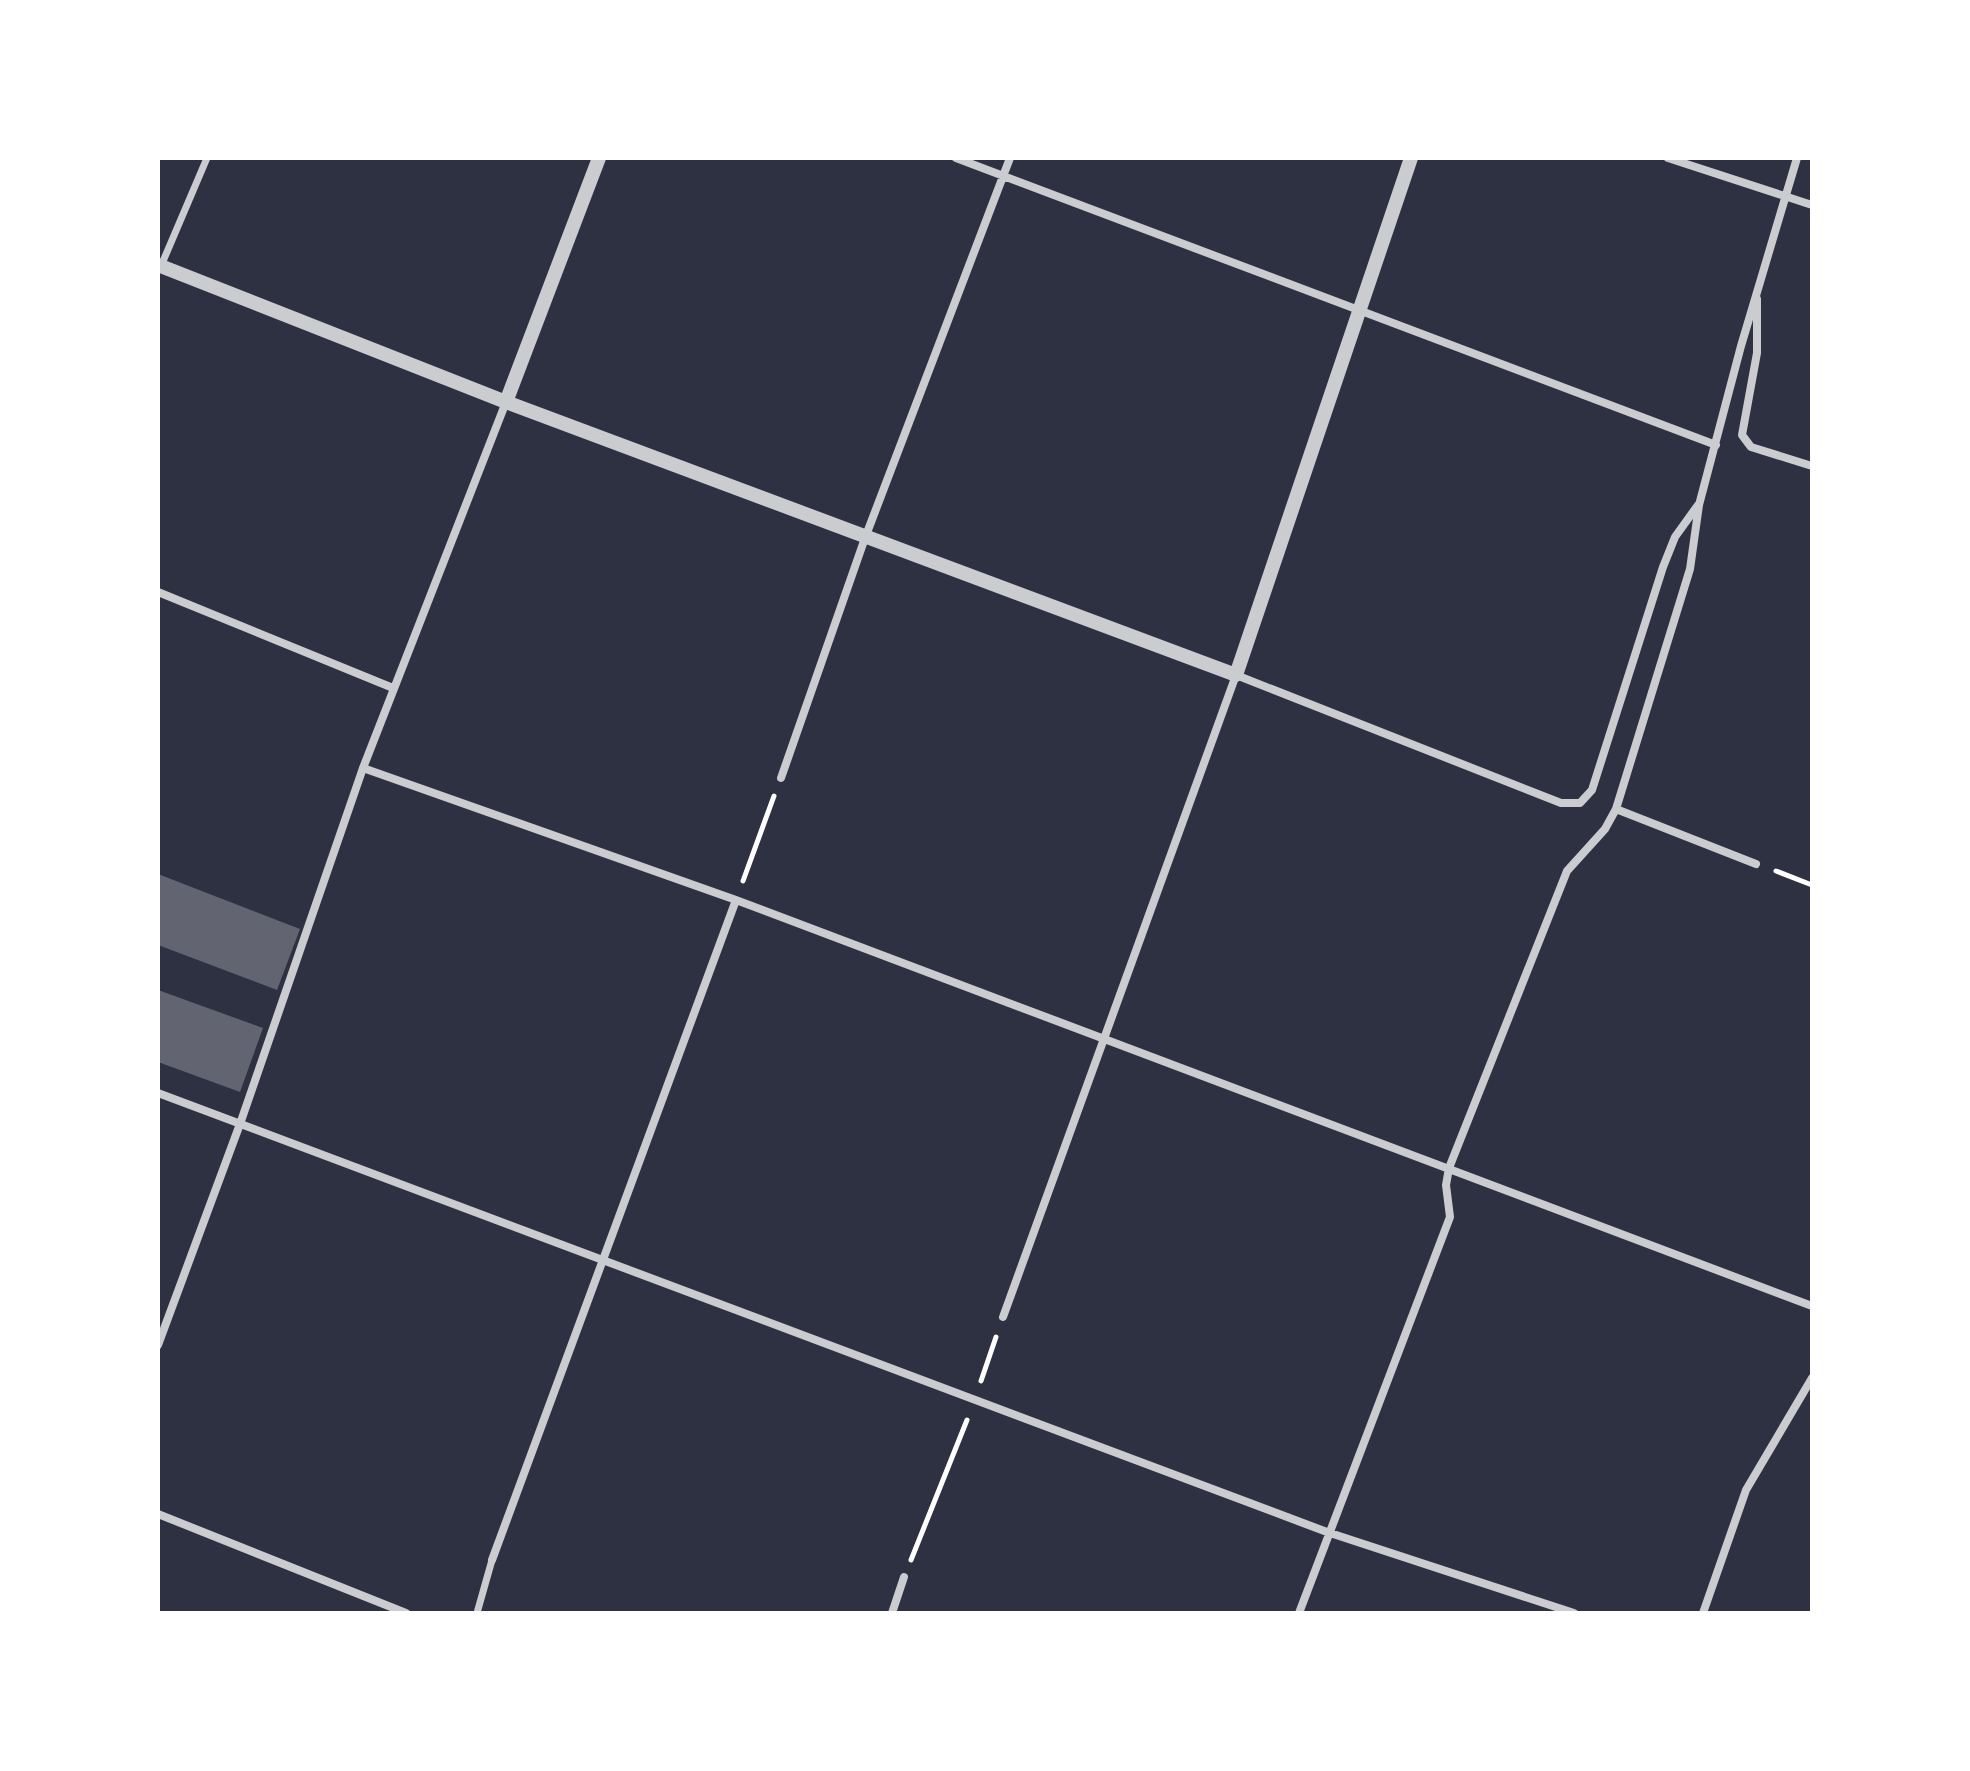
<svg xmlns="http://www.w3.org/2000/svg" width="1970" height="1771" font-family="Cabin,sans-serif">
  <rect width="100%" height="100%" fill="#2d3142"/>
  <path fill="#626471" d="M 158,874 L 300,929 L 277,990 L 158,945 Z
    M 158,990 L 263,1028 L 240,1092 L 158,1062 Z"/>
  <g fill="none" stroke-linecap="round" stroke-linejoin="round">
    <path stroke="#fff" stroke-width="5" d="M 1776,871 L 1812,885
      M 743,881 L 774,796
      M 981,1381 L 996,1337
      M 911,1560 L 967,1420"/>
    <path stroke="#caccd0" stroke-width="7" d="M 161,266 L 207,158
      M 477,1613 L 492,1560"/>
    <path stroke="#caccd0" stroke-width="8" d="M 956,158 L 1716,445
      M 1668,158 L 1812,205
      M 1757,299 L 1757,353 L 1742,435 L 1751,447 L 1812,466
      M 158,592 L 393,688
      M 363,768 L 736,900 L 1812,1306
      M 781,778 L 865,538 L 1010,158
      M 1616,809 L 1756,864
      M 158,1093 L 1327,1532 L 1574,1613
      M 1003,1317 L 1236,675 L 1561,803 L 1580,803 L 1592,790 L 1663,567 L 1675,537 L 1698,505
      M 158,1345 L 240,1124 L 363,768 L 506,402
      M 158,1514 L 406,1613
      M 492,1560 L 736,900
      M 892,1613 L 904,1577
      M 1299,1613 L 1450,1217 L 1446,1185 L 1449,1168 L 1567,871 L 1605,829 L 1616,809 L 1690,569 L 1699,505 L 1741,346 L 1797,158
      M 1703,1613 L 1746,1490 L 1812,1378"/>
    <path stroke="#caccd0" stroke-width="14" d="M 158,265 L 506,402 L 1236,675 L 1411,158
      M 506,402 L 599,158"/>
  </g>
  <rect width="1970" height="1771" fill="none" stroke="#ffffff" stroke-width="320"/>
</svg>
